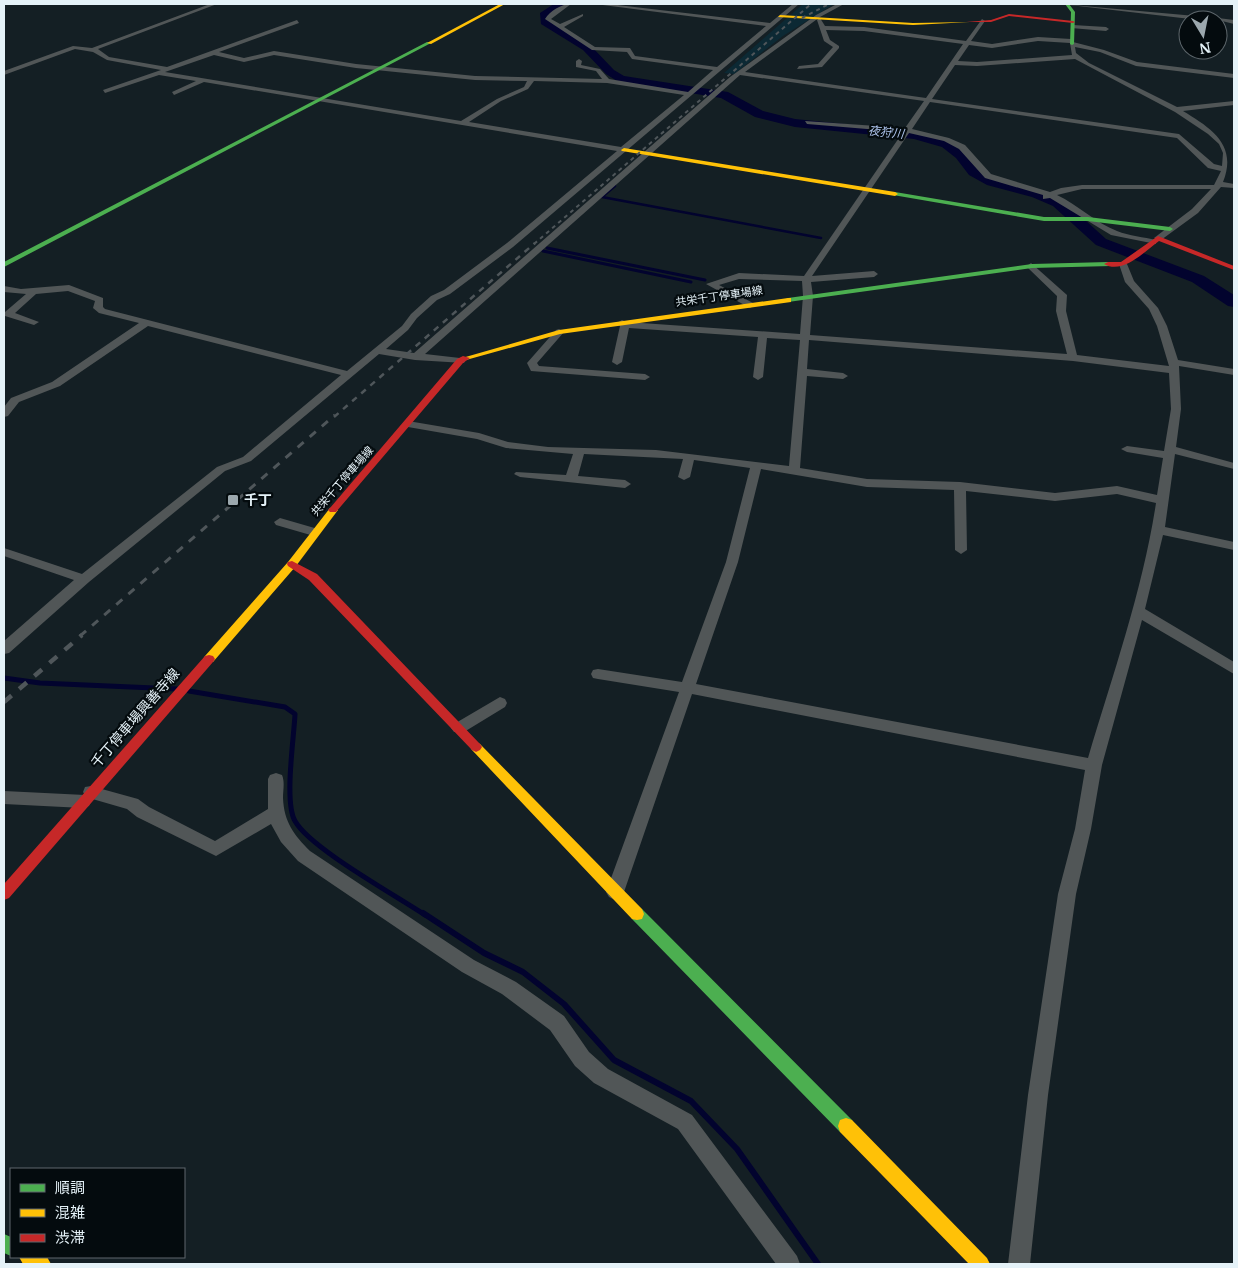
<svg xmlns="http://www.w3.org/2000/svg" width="1238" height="1268" font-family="Merriweather,'Noto Sans JP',serif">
  <rect width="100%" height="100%" fill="#141f24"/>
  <path fill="#0c2934" d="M 803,4 L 834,4 L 783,36 L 734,74 L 724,73 Z"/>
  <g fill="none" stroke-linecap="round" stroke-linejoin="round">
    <path stroke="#02032e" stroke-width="2.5" d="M 615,186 L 602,197 L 821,238"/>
    <path stroke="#02032e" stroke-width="3" d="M 547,248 L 705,280
      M 543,251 L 691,282"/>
    <path stroke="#02032e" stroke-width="5" d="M 4,678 L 40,683 L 177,689
      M 189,691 L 285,707 L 295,714 C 294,738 284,802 295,821 C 310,848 395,895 425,915"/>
    <path stroke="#02032e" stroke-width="6" d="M 423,913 L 484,953 L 523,972 L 564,1004 L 614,1060 L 691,1101 L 737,1149 L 818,1264"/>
    <path fill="#02032e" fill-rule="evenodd" d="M 554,4 L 565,4 L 550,14 L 550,21 L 591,46 L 614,70 L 624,76 L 728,92 L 763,111 L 795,119 L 915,131 L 952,141 L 966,152 L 979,169 L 997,179 L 1042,191 L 1063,200 L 1106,239 L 1204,276 L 1234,295 L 1234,307 L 1228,306 L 1192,282 L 1096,245 L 1053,206 L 1032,197 L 987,185 L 969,175 L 956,158 L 942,147 L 914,139 L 795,127 L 755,117 L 721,98 L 617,81 L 606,74 L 583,50 L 541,24 L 540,13 Z"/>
    <path fill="#515657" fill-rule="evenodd" d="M 210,4 L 217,4 L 98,49 L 109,57 L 167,67 L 297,20 L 299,23 L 219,52 L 244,58 L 274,51 L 356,64 L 475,76 L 602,79 L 596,71 L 576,67 L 576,61 L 579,59 L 582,61 L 581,65 L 600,69 L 609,79 L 688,92 L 713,70 L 632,59 L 627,52 L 592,50 L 545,19 C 550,11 561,4 571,4 L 551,19 L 560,24 L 583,14 L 583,16 L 564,27 L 595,47 L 630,48 L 635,56 L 717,67 L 766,26 L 595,4 L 609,4 L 770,23 L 793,4 L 799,4 L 513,247 L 450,294 L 437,300 L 417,318 L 408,330 L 386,349 L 414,353 L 730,77 L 816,15 L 837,4 L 844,4 L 820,17 L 745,72 L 926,98 L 963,44 L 864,31 L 826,30 L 830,40 L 839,46 L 839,48 L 822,67 L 797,69 L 799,66 L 818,64 L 833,47 L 824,41 L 817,20 L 820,18 L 825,26 L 864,27 L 966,41 L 982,19 L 985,21 L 971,41 L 992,44 L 1038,37 L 1071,39 L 1074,41 L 1073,42 L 1104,50 L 1137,62 L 1234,74 L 1234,78 L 1136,66 L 1100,52 L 1075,47 L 1076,53 L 1089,63 L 1177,107 L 1234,101 L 1234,105 L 1183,111 C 1211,128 1238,145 1223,182 L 1234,184 L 1234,188 L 1221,187 L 1198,213 L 1161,240 L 1154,238 L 1192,209 L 1211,189 L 1082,189 L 1057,195 C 1078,205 1096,223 1117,231 C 1129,236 1144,237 1156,240 L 1156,244 L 1111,235 L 1050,198 L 1043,199 L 1043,195 L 985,178 L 959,149 L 944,141 L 909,133 L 812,276 L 874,271 L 878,274 L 874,277 L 811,282 L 813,296 L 810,335 L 1067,354 L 1056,311 L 1057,296 L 1028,268 L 1027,266 L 1031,263 L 1067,295 L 1066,311 L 1077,355 L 1169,366 L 1157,326 L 1149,309 L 1125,282 L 1119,264 L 1123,261 L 1127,264 L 1134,281 L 1158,308 L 1167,326 L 1178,360 L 1234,369 L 1234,375 L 1179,366 L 1181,409 L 1176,447 L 1234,463 L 1234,469 L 1175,454 L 1165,527 L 1234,542 L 1234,550 L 1163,535 L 1145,609 L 1234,662 L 1234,674 L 1142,620 L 1102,765 L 1091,829 L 1076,894 L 1048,1095 L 1030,1264 L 1008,1264 L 1028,1095 L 1058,894 L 1075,829 L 1085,770 L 692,694 L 624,892 L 621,897 L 615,900 L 609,897 L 606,892 L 679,692 L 598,679 L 593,678 L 591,674 L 593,670 L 598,669 L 682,682 L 726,562 L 750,468 L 694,460 L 690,477 L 684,480 L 678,477 L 683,459 L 584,454 L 578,476 L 625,480 L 631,484 L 625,488 L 520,477 L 514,474 L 516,472 L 566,475 L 573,454 L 506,448 L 477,439 L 408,427 L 403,424 L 408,421 L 479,433 L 508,442 L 548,447 L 656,450 L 789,466 L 800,340 L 767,338 L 763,377 L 758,380 L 753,377 L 758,337 L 629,328 L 622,362 L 617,365 L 612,362 L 620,326 L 617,323 L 622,320 L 627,322 L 800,334 L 803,296 L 802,281 L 739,279 L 719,285 L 753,303 L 755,305 L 750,308 L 706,284 L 739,273 L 804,276 L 903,132 L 807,124 L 805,121 L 905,128 L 924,101 L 740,75 L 425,354 L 460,358 L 465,361 L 464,363 L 415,360 L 379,354 L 251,461 L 225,471 L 89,582 L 9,653 L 4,654 L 4,641 L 74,580 L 4,556 L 4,548 L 82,574 L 217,467 L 243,457 L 341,375 L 148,326 L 60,386 L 19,402 L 8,416 L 4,417 L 4,407 L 11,398 L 52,382 L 139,323 L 99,313 L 93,308 L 95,301 L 68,291 L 36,294 L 15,313 L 39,322 L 34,325 L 5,316 L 5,312 L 26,294 L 4,292 L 4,286 L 21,289 L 69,285 L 103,298 L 103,307 L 105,309 L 347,371 L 402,326 L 411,314 L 431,296 L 444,290 L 507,243 L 617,151 L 204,82 L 174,95 L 172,92 L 196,81 L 159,75 L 105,93 L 103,90 L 161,70 L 107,60 L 93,52 L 75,49 L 4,75 L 4,71 L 73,46 L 92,48 ZM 1038,41 L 1070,43 L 1072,55 L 977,62 L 958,61 L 969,45 L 992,48 ZM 214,55 L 244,62 L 274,55 L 356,68 L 475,80 L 527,81 L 524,87 L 497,99 L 461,121 L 165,72 ZM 1075,59 L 1175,112 L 1208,134 L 1219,144 L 1223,153 L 1222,166 L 1214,164 L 1179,134 L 932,99 L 955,65 L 977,66 ZM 534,81 L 607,83 L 684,95 L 621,147 L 469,122 L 501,101 L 528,89 ZM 930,102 L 1177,138 L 1208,168 L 1221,171 L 1214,185 L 1082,185 L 1061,188 L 1050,192 L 991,174 L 965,145 L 949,138 L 912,129 ZM 809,340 L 1073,361 L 1169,373 L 1171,409 L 1164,451 L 1127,446 L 1121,449 L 1127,452 L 1163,458 L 1157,495 L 1117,486 L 1055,493 L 960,482 L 867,479 L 800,468 L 807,376 L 843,379 L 848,376 L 843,373 L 807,369 ZM 761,469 L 867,487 L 954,490 L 955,550 L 961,554 L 967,550 L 966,491 L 1055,501 L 1117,494 L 1156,503 C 1143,589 1113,674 1088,758 L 696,684 L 738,562 Z
      M 1061,4 L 1218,18 L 1234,20 L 1234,24 L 1218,20 L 1199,20 Z
      M 1073,25 L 1106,27 L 1109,29 L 1106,31 L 1071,28 Z
      M 559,329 L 564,332 L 537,363 L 539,366 L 645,374 L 650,377 L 645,380 L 531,371 L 527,363 L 556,330 Z
      M 280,518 L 318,529 L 320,532 L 314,536 L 276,525 L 274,522 Z
      M 500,697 L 505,699 L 507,703 L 505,707 L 464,732 L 454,732 L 451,728 L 454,724 Z
      M 276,773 L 282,775 C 285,782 283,790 283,798 C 284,822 294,835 310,851 L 474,960 L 516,982 L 564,1016 L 589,1052 L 608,1069 L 692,1115 L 797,1256 L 800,1264 L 776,1264 L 678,1129 L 594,1083 L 575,1066 L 550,1030 L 502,994 L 462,972 L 298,861 L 281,842 L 271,824 L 216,856 L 137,817 L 127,809 L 89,798 L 91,801 L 89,806 L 83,808 L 4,804 L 4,791 L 85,795 L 83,792 L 85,787 L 91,786 L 138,799 L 149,807 L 215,841 L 268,809 L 268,779 L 270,775 Z"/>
    <path fill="#4caf50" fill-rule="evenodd" d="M 1065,4 L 1069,4 L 1075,12 L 1074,44 L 1072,45 L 1070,44 L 1071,12 Z
      M 427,42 L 431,43 L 4,267 L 4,262 Z
      M 895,192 L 1044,217 L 1088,217 L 1170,227 L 1173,229 L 1170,231 L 1088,221 L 1044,221 L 893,195 L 892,194 Z
      M 1108,262 L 1111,262 L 1111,266 L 1032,268 L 788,302 L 784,300 L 788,298 L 1032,264 Z
      M 637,908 L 642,909 L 852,1120 L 854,1126 L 852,1132 L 846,1134 L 840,1132 L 632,919 L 630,914 L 632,909 Z
      M 4,1234 L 11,1237 L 11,1256 L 4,1253 Z"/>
    <path fill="#ffc107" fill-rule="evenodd" d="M 500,4 L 505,4 L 431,44 L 427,43 Z
      M 780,15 L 913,23 L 970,22 L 913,25 L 778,17 Z
      M 624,148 L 895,192 L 898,194 L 895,196 L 622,151 L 621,150 Z
      M 788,298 L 791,298 L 791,302 L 560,334 L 466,360 L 462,358 L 559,330 Z
      M 333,507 L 338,510 L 296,566 L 213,662 L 205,662 L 203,659 L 205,656 L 288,562 L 330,508 Z
      M 476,742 L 480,744 L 642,909 L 644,914 L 642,919 L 637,920 L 632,919 L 472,750 L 470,747 L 472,744 Z
      M 846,1118 L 852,1120 L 987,1258 L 990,1264 L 969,1264 L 840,1132 L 838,1126 L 840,1120 Z
      M 19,1257 L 47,1257 L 51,1264 L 23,1264 Z"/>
    <path fill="#c62828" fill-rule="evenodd" d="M 1009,14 L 1073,21 L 1075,22 L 1073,23 L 1009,16 L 991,22 L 966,22 L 991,20 Z
      M 1158,236 L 1234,266 L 1234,270 L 1159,241 C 1145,251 1123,275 1104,264 L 1108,262 L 1121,262 Z
      M 463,356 L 470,358 L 463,363 L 336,512 L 330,512 L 328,510 L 330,508 L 457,359 Z
      M 292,561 L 317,574 L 480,744 L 482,747 L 480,750 L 476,752 L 472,750 L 309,580 L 288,566 L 287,564 L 288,562 Z
      M 209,655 L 213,656 L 215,659 L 213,662 L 9,898 L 4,900 L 4,884 L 205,656 Z"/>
    <path stroke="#4f565a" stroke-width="2" stroke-dasharray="4 4" stroke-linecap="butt" d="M 802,18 L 829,4
      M 534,244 L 811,4"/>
    <path stroke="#4f565a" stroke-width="2.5" stroke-dasharray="6 6" stroke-linecap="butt" d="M 334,417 L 535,243"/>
    <path stroke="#4f565a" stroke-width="3" stroke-dasharray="8 8" stroke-linecap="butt" d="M 80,636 L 335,415"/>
    <path stroke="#4f565a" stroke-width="4.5" stroke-dasharray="10 10" stroke-linecap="butt" d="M 4,702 L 82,635"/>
  </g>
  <rect fill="#9ca8ae" stroke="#040b0e" stroke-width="2" x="227" y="494" width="12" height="12" rx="2.5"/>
  <g text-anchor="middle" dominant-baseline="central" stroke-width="4.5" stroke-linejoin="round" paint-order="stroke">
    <g font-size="11" fill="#e5f2f8" stroke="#040b0e">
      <text transform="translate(719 296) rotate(-8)">共栄千丁停車場線</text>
      <text transform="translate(342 481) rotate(-49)">共栄千丁停車場線</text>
    </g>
    <g font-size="12" font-style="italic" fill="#afc5ee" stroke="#040b0e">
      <text transform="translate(886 132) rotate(6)">夜狩川</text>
    </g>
    <g font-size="14" font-weight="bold" fill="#e5f2f8" stroke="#040b0e" text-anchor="start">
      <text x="244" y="500">千丁</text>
    </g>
    <g font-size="14" fill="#e5f2f8" stroke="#040b0e">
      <text transform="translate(135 718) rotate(-49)">千丁停車場興善寺線</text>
    </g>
  </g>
  <rect width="1238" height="1268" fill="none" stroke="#e5f2f8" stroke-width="10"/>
  <rect x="10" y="1168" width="175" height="90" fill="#040b0e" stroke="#5e676c"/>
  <rect x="20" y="1184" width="25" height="8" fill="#4caf50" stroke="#5e676c"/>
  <text x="55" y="1193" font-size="15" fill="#e5f2f8">順調</text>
  <rect x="20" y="1209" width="25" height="8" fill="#ffc107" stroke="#5e676c"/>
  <text x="55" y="1218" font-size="15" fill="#e5f2f8">混雑</text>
  <rect x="20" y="1234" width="25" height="8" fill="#c62828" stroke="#5e676c"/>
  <text x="55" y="1243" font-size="15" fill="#e5f2f8">渋滞</text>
  <g transform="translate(1203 35) rotate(170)"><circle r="24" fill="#040b0e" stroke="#5e676c"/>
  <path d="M0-4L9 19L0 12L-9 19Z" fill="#9ca8ae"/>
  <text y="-8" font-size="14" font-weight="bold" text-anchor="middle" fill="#e5f2f8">N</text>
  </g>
</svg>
